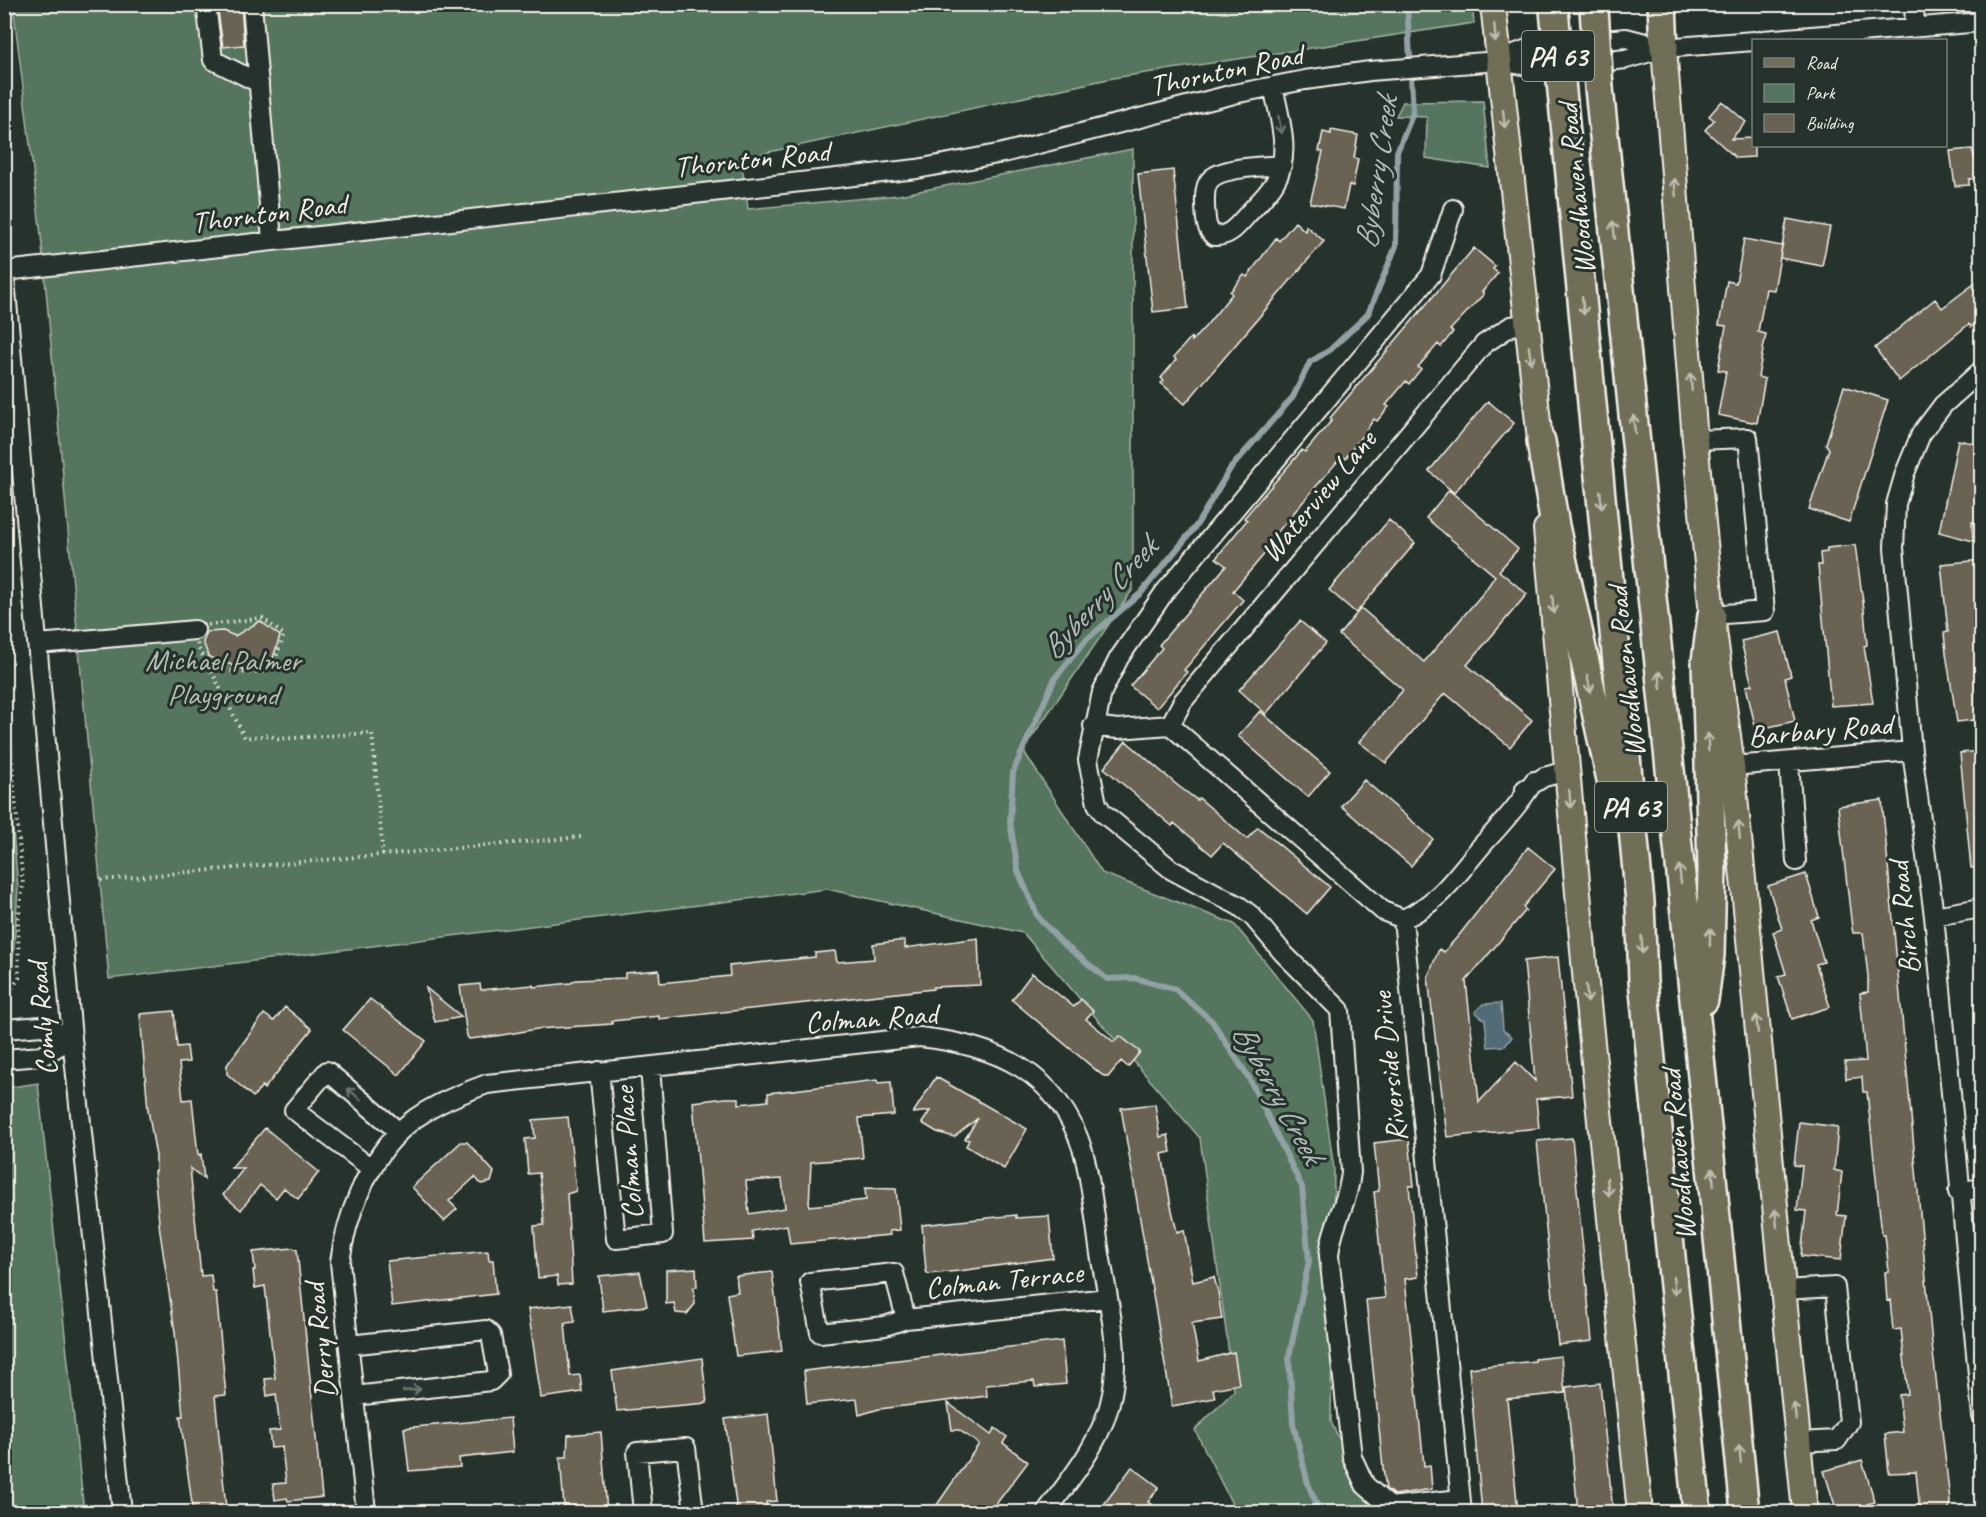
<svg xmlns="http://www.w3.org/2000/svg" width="1986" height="1517" font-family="Caveat,sans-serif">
  <rect width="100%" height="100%" fill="#26332d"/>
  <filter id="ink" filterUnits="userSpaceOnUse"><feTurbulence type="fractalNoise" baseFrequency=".0167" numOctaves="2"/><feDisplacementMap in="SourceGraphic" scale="12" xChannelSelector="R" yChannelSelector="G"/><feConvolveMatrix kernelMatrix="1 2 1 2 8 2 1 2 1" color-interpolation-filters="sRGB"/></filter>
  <g filter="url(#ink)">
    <path fill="#54755f" stroke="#a4b3a4" stroke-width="1.5" d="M 13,5 L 1472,5 L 1474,23 L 1113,78 L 741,158 L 748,209 L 899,195 L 1133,149 L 1133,589 L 1023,750 L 1102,873 L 1234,924 L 1313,1020 L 1334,1169 L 1331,1422 L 1374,1512 L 1236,1512 L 1195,1430 L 1234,1391 L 1200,1138 L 1023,933 L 827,889 L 109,979 L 41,235 Z
      M 1483,101 L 1490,168 L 1426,158 L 1427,117 L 1396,116 L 1403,102 Z
      M 5,736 L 18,888 L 12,976 L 5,992 Z
      M 38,1083 L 84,1512 L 5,1512 L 5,1088 Z"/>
    <path fill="#516c76" stroke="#92a1a4" stroke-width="1.5" d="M 1501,1003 L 1503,1030 L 1512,1037 L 1505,1046 L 1488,1047 L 1485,1020 L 1475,1012 L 1483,1004 Z"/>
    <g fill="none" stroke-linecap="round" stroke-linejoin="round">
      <path stroke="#92a1a4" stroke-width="6" d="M 1320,1512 L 1308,1484 L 1293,1423 L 1289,1357 L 1309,1261 L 1302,1187 L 1249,1078 L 1212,1021 L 1175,989 L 1134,978 L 1107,979 L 1061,942 L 1038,917 L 1018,871 L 1010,822 L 1013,772 L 1055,678 L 1085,641 L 1141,593 L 1196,526 L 1230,469 L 1293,397 L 1310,362 L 1330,350 L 1368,314 L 1396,246 L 1397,152 L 1413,113 L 1407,4"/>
    </g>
    <path fill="#6a6353" stroke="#f4f1e8" stroke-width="1.5" fill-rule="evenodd" d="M 217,4 L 241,4 L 244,45 L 223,47 Z
      M 1722,101 L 1746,122 L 1731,139 L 1754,138 L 1754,157 L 1736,158 L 1705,130 L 1714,120 L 1709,116 Z
      M 1331,130 L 1358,135 L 1354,158 L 1358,159 L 1353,186 L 1349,185 L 1344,209 L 1310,203 L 1323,152 L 1319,151 L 1323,132 L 1331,134 Z
      M 1972,149 L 1975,159 L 1982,158 L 1982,178 L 1969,179 L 1969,185 L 1955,186 L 1950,151 Z
      M 1173,170 L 1188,308 L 1153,312 L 1138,174 Z
      M 1787,219 L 1830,227 L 1822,266 L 1780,258 Z
      M 1295,222 L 1305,231 L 1306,226 L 1324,241 L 1185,404 L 1161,383 L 1164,381 L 1161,378 L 1176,360 L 1174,357 L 1191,337 L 1192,341 L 1205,327 L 1232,294 L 1230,292 L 1244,275 L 1247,277 L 1276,238 L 1279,241 Z
      M 1744,239 L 1782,246 L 1774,290 L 1766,289 L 1758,332 L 1766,334 L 1758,377 L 1765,379 L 1757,423 L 1718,415 L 1726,371 L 1718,370 L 1726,326 L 1719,325 L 1727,281 L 1736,283 Z
      M 1474,248 L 1495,266 L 1493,269 L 1498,273 L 1482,292 L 1484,294 L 1450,330 L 1453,332 L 1441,347 L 1438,344 L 1418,367 L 1421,369 L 1409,384 L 1406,381 L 1386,405 L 1389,407 L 1377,421 L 1374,419 L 1345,459 L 1342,456 L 1269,542 L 1272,545 L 1233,591 L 1243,600 L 1184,670 L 1187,672 L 1157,708 L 1130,686 L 1162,648 L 1159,645 L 1226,566 L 1216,558 L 1247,520 L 1244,518 L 1302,450 L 1305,452 L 1332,420 L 1330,418 Z
      M 1982,278 L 1982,319 L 1971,327 L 1969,324 L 1899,381 L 1875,348 L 1935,299 L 1942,308 Z
      M 1844,386 L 1888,400 L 1849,522 L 1809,509 L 1829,449 L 1826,444 Z
      M 1488,401 L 1514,423 L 1454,493 L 1429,471 Z
      M 1958,440 L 1982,445 L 1982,524 L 1972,522 L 1973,541 L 1939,532 Z
      M 1449,490 L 1518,549 L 1499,571 L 1527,594 L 1467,665 L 1532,720 L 1510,747 L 1445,693 L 1386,763 L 1359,742 L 1403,690 L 1339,635 L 1361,608 L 1424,662 L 1484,592 L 1495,576 L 1426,518 Z
      M 1389,520 L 1415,543 L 1356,613 L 1329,590 Z
      M 1855,545 L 1864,609 L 1867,645 L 1864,646 L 1873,703 L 1831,706 L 1818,565 L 1821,565 L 1820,553 L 1827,552 L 1827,548 Z
      M 1982,560 L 1982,719 L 1957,722 L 1946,653 L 1944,633 L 1948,632 L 1941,564 Z
      M 260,621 L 280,636 L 271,664 L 258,664 L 252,672 L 209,657 L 203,642 L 207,632 L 223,631 L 235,636 Z
      M 1300,621 L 1326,643 L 1266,714 L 1239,690 Z
      M 1780,632 L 1791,676 L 1785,678 L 1795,721 L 1756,730 L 1746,686 L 1752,685 L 1741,641 Z
      M 1260,711 L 1330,771 L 1308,797 L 1238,736 Z
      M 1126,741 L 1177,785 L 1197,800 L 1199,798 L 1247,839 L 1258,827 L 1330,887 L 1307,914 L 1223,843 L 1212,855 L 1174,823 L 1172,826 L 1104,768 Z
      M 1982,751 L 1982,867 L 1971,868 L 1960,753 Z
      M 1364,780 L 1433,839 L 1411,866 L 1341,806 Z
      M 1882,800 L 1932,1344 L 1950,1500 L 1949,1512 L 1920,1512 L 1916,1472 L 1889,1473 L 1885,1434 L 1903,1432 L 1899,1395 L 1908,1394 L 1901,1329 L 1893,1330 L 1890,1300 L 1887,1301 L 1885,1272 L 1889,1272 L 1885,1235 L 1882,1235 L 1867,1092 L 1863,1092 L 1862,1077 L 1846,1079 L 1845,1062 L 1866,1061 L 1860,993 L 1868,992 L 1868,976 L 1863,933 L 1853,933 L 1852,928 L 1838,806 Z
      M 1528,847 L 1555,869 L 1523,907 L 1526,910 L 1466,981 L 1479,1102 L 1516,1062 L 1535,1081 L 1524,961 L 1558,957 L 1572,1096 L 1536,1099 L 1539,1128 L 1447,1137 L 1428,977 L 1439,949 L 1444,952 L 1460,934 Z
      M 1806,874 L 1819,917 L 1811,920 L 1824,962 L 1816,964 L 1830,1007 L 1792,1019 L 1778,976 L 1786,974 L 1773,932 L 1782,929 L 1768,886 Z
      M 978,938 L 980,985 L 933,987 L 933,989 L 659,1019 L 659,1016 L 612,1021 L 612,1024 L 537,1029 L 496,1036 L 469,1039 L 467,1036 L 460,986 L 480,984 L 481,990 L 533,985 L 533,987 L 571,983 L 576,980 L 625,978 L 625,973 L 659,970 L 660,983 L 730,976 L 729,966 L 815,957 L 815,953 L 835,951 L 837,962 L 874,959 L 873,944 L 905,940 L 905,948 Z
      M 1032,973 L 1074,1007 L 1081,999 L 1093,1011 L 1086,1019 L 1114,1042 L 1120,1036 L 1140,1052 L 1128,1067 L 1121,1061 L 1108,1077 L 1102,1075 L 1012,1000 Z
      M 426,988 L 462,1017 L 435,1022 Z
      M 370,999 L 426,1041 L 399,1075 L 343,1030 Z
      M 285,1007 L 312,1029 L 264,1089 L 262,1086 L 253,1097 L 227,1074 L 227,1065 L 264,1014 L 274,1021 Z
      M 174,1011 L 177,1047 L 187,1046 L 189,1062 L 179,1063 L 183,1100 L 192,1099 L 198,1155 L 201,1154 L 204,1179 L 190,1168 L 201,1276 L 211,1275 L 213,1292 L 216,1292 L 226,1395 L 215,1396 L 226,1508 L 193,1511 L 180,1416 L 183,1416 L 175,1332 L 160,1232 L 154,1171 L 156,1171 L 156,1156 L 148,1110 L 140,1014 Z
      M 936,1077 L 1027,1129 L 1004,1169 L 966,1146 L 969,1140 L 965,1139 L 978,1118 L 954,1137 L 937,1132 L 922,1123 L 930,1111 L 913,1113 Z
      M 877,1080 L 878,1083 L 891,1082 L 894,1115 L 859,1118 L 863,1158 L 811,1162 L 809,1206 L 866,1200 L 865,1188 L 896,1189 L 900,1230 L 889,1231 L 890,1235 L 790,1244 L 787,1225 L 752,1231 L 753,1240 L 705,1243 L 693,1102 L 725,1098 L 739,1098 L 739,1104 L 768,1101 L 768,1093 ZM 782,1179 L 785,1208 L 749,1214 L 746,1181 Z
      M 1155,1104 L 1160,1137 L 1168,1135 L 1171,1152 L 1162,1154 L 1171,1206 L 1177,1232 L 1184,1230 L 1193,1282 L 1214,1277 L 1218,1292 L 1222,1319 L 1192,1323 L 1199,1361 L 1234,1352 L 1239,1384 L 1213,1389 L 1215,1398 L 1172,1406 L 1121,1108 Z
      M 568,1117 L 576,1191 L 567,1194 L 572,1284 L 558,1285 L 557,1276 L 538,1278 L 534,1226 L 544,1225 L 543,1208 L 539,1173 L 528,1174 L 525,1139 L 535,1138 L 533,1120 Z
      M 1799,1122 L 1838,1127 L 1834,1170 L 1842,1172 L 1837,1215 L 1846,1216 L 1841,1260 L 1801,1256 L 1806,1211 L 1797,1210 L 1802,1166 L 1794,1165 Z
      M 265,1128 L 319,1172 L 298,1199 L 284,1188 L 276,1198 L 260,1185 L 241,1210 L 223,1195 L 244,1168 L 231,1168 Z
      M 1572,1138 L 1592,1341 L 1558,1345 L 1537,1141 Z
      M 1409,1139 L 1414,1186 L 1409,1186 L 1418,1277 L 1405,1279 L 1424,1466 L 1430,1465 L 1432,1489 L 1394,1495 L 1386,1489 L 1383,1468 L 1366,1300 L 1385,1298 L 1374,1192 L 1379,1191 L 1374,1143 Z
      M 461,1142 L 467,1142 L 494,1172 L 491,1182 L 481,1184 L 475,1177 L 449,1201 L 457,1209 L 444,1221 L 412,1187 Z
      M 1016,1215 L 1016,1218 L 1049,1216 L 1053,1258 L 959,1271 L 928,1274 L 926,1271 L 922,1225 Z
      M 293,1248 L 297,1250 L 322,1497 L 288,1501 L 287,1498 L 275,1500 L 273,1484 L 286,1483 L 282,1447 L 271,1448 L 269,1431 L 280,1430 L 276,1394 L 267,1396 L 265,1379 L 275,1378 L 265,1286 L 255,1288 L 253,1270 L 255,1270 L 253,1252 Z
      M 488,1251 L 489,1260 L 493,1260 L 496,1294 L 392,1306 L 387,1261 Z
      M 696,1268 L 697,1287 L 693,1287 L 695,1304 L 687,1314 L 676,1313 L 674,1303 L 666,1304 L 666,1270 Z
      M 640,1272 L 647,1306 L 603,1311 L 599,1276 Z
      M 772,1272 L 782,1351 L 736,1356 L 727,1294 L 738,1292 L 736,1276 Z
      M 572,1304 L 575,1322 L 565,1323 L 570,1376 L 580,1375 L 582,1392 L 541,1398 L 528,1309 Z
      M 1062,1341 L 1066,1384 L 1035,1387 L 1034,1381 L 986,1385 L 987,1396 L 879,1409 L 859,1415 L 857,1399 L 807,1404 L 804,1371 Z
      M 1561,1356 L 1565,1393 L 1507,1399 L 1518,1512 L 1482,1512 L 1469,1368 L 1535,1361 L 1535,1359 Z
      M 702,1358 L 707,1403 L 617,1411 L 612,1371 Z
      M 1600,1383 L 1613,1512 L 1578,1512 L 1566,1387 Z
      M 948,1403 L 991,1435 L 995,1428 L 1007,1437 L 1003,1443 L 1028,1462 L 990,1512 L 932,1512 L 979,1444 L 959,1430 L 952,1430 Z
      M 768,1414 L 777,1501 L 766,1502 L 768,1512 L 737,1512 L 725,1419 Z
      M 510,1418 L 513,1452 L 459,1458 L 460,1467 L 409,1471 L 404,1428 Z
      M 601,1432 L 607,1512 L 576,1512 L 575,1506 L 564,1507 L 560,1457 L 567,1457 L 568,1435 Z
      M 1862,1460 L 1875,1502 L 1867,1504 L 1869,1512 L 1837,1512 L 1824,1471 Z
      M 1132,1467 L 1159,1487 L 1148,1502 L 1162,1512 L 1098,1512 Z"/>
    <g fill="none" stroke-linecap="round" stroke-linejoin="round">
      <g stroke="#f4f1e8" stroke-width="22">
        <path id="minor" d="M 206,4 L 213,60 L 259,83
          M 252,4 L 272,240
          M 1914,4 L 1915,27
          M 1763,40 L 1982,22
          M 1499,60 L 1535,46 L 1626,38 L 1664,48
          M 1273,86 C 1279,116 1292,155 1275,182 C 1268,194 1257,204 1248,214 C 1238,225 1230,237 1214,236 C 1205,228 1206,218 1205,206 C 1205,199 1204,190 1208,183 C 1216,166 1264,167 1282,165
          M 1453,209 L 1431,275 L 1164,593 L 1119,658 L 1102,692 L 1088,760 L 1097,804 L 1103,813 L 1172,870 L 1239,906 L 1252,916 L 1283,953 L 1340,1010 L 1351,1172 C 1349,1201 1331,1226 1329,1256 L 1352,1457 L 1365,1485 L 1390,1507 L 1460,1499
          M 4,268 L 72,1038 L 122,1512
          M 5,271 L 917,169 L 1003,153 L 1234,94 L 1305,80 L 1370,71 L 1498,61 L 1541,68 L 1626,59 L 1664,48 L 1754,41
          M 1982,370 L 1943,405 L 1921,434 L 1905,473 L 1896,504 L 1894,548 L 1912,751 L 1934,916 L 1982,1416
          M 1695,440 L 1748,438 L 1765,611 L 1712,615
          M 38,644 L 195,630
          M 1170,725 L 1383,911 L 1403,919 L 1462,1512
          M 1170,725 L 1183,701 L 1484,344 L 1511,326 L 1526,324
          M 1093,726 L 1118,729 L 1170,725
          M 1789,762 L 1796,861
          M 1732,766 L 1912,751
          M 1525,789 L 1544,777 L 1567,771
          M 1934,916 L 1982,908
          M 1403,919 C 1440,903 1458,873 1484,843 C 1503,823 1519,805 1534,781
          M 4,1029 L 42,1026 L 72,1038
          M 4,1059 L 42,1056 L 72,1038
          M 599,1071 L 616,1239 L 663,1234 L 650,1067
          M 372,1169 L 294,1110 L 327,1071 L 399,1132
          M 1958,1192 L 1982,1188
          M 894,1273 L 906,1319 L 885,1326 L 820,1333 L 810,1282 Z
          M 1783,1290 L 1835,1287 L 1849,1422 L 1837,1440 L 1798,1442
          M 906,1319 L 1108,1298
          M 349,1345 L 486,1330 L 491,1335 L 498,1374 L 491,1381 L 354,1396
          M 366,1512 L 340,1262 C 346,1217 366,1166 398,1133 C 421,1109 457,1095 487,1084 L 919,1037 C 995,1045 1058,1071 1083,1151 C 1092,1184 1095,1221 1100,1254 C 1108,1301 1121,1347 1112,1394 C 1104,1439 1072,1477 1046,1512
          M 643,1512 L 637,1452 L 686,1448 L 694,1512"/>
      </g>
      <g stroke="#f4f1e8" stroke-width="28">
        <path id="major" d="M 1493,4 L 1542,459
          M 1664,48 L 1695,440 L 1712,615 L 1732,766 L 1805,1512
          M 1546,529 L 1586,984 L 1640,1512"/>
      </g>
      <g stroke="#f4f1e8" stroke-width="32">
        <path id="highway" d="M 1662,4 L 1664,48
          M 1599,88 C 1648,563 1700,1037 1745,1512
          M 1563,102 L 1640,902 L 1643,981 L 1697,1512
          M 1541,441 L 1555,526 L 1617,807
          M 1704,1000 L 1710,955 L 1712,868 L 1706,661 L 1712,615"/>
      </g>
      <path stroke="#f4f1e8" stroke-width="4" stroke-dasharray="1.5 4.5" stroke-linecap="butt" d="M 262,618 L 284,635 C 280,645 277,658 271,666 C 259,680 224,669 209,666 L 198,648 L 195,630 L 200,626 Z
        M 209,666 L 245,738 L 269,735 L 278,739 L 372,733 L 383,855
        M 4,678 L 23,885 L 18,921 L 19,978 L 4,999
        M 101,880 L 581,837"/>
      <use href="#minor" stroke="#26332d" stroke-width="18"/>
      <use href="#major" stroke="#716e59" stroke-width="24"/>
      <use href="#highway" stroke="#716e59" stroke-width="27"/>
      <g stroke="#f4f1e8" stroke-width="32" stroke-linecap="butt">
        <path id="highway-bridge" d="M 1594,8 L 1599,88
          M 1554,10 L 1563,102"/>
      </g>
      <use href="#highway-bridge" stroke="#716e59" stroke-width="27"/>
    </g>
    <defs><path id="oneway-shaft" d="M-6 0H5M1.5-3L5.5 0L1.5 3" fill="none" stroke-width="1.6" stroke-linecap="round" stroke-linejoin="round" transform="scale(1.5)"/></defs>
    <g stroke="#c0bdaf">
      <use href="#oneway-shaft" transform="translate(1495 33) rotate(85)"/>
      <use href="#oneway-shaft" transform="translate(1504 119) rotate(84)"/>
      <use href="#oneway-shaft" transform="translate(1675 187) rotate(-95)"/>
      <use href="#oneway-shaft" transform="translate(1614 230) rotate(-96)"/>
      <use href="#oneway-shaft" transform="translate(1583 306) rotate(84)"/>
      <use href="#oneway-shaft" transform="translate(1530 355) rotate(82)"/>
      <use href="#oneway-shaft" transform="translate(1691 382) rotate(-95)"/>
      <use href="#oneway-shaft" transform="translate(1634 424) rotate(-96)"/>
      <use href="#oneway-shaft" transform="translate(1601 500) rotate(85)"/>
      <use href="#oneway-shaft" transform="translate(1553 605) rotate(85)"/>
      <use href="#oneway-shaft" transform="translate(1660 680) rotate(-96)"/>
      <use href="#oneway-shaft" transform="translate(1589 684) rotate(79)"/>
      <use href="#oneway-shaft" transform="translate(1708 742) rotate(-92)"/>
      <use href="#oneway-shaft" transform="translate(1570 799) rotate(85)"/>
      <use href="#oneway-shaft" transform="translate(1739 830) rotate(-96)"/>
      <use href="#oneway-shaft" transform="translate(1680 874) rotate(-96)"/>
      <use href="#oneway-shaft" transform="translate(1710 937) rotate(-89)"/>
      <use href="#oneway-shaft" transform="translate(1642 945) rotate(87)"/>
      <use href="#oneway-shaft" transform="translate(1587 994) rotate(84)"/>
      <use href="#oneway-shaft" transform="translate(1757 1024) rotate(-96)"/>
      <use href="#oneway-shaft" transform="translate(1713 1177) rotate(-95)"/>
      <use href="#oneway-shaft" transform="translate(1608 1187) rotate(84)"/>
      <use href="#oneway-shaft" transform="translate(1776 1218) rotate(-96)"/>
      <use href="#oneway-shaft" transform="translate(1674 1286) rotate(84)"/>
      <use href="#oneway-shaft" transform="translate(1795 1412) rotate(-96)"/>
      <use href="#oneway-shaft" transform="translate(1740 1454) rotate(-95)"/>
    </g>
    <g stroke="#6e766e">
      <use href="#oneway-shaft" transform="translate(1280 125) rotate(80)"/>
      <use href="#oneway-shaft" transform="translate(354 1094) rotate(-139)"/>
      <use href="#oneway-shaft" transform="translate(412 1390) rotate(-6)"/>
    </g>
  </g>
  <g text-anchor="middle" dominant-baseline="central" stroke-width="6" stroke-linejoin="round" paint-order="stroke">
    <g fill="#26332d" stroke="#b6b8b0" stroke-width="1.5">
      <rect x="1522" y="31" width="72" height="50" rx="4.5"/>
      <rect x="1595" y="782" width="72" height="50" rx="4.5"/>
    </g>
    <g font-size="28" font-weight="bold" fill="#f4f1e8">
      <text x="1558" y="56">PA 63</text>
      <text x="1631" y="807">PA 63</text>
    </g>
    <g font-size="30" fill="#f4f1e8" stroke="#26332d">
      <text transform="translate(1226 70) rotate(-12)">Thornton Road</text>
      <text transform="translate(752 159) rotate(-6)">Thornton Road</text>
      <text transform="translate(1576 189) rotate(-96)">Woodhaven Road</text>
      <text transform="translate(269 213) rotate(-7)">Thornton Road</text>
      <text transform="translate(1318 496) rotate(-50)">Waterview Lane</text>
      <text transform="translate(1626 672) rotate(-96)">Woodhaven Road</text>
      <text transform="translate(1820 730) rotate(-5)">Barbary Road</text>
      <text transform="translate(1904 918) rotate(-96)">Birch Road</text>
      <text transform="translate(871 1018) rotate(-4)">Colman Road</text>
      <text transform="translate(42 1019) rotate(-95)">Comly Road</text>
      <text transform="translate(1389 1067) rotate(-96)">Riverside Drive</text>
      <text transform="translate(628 1153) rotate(-94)">Colman Place</text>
      <text transform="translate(1678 1155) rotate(-95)">Woodhaven Road</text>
      <text transform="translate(1004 1280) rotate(-6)">Colman Terrace</text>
      <text transform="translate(320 1341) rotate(-96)">Derry Road</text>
    </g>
    <g font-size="30" fill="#b4bfb1" stroke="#26332d">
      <text x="223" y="660">Michael Palmer<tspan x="223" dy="34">Playground</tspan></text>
    </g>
    <g font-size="32" font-style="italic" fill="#b3bcba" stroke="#26332d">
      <text transform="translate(1376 173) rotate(-82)">Byberry Creek</text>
      <text transform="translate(1099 598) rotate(-47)">Byberry Creek</text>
      <text transform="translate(1278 1093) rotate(61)">Byberry Creek</text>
    </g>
  </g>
  <rect width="1986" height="1517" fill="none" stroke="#26332d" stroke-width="24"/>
  <rect x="12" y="12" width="1962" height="1493" fill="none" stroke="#f4f1e8" stroke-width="2" filter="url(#ink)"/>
  <rect x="1752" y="39" width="195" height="108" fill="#26332d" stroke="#787f78" stroke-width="1.5"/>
  <rect x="1764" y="58" width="30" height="9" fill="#716e59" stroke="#787f78" stroke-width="1.5"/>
  <text x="1806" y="69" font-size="18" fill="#f4f1e8">Road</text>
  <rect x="1764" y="84" width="30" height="18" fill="#54755f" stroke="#787f78" stroke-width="1.5"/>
  <text x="1806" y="99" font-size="18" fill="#f4f1e8">Park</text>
  <rect x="1764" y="114" width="30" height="18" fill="#6a6353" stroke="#787f78" stroke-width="1.5"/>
  <text x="1806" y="129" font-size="18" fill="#f4f1e8">Building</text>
</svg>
